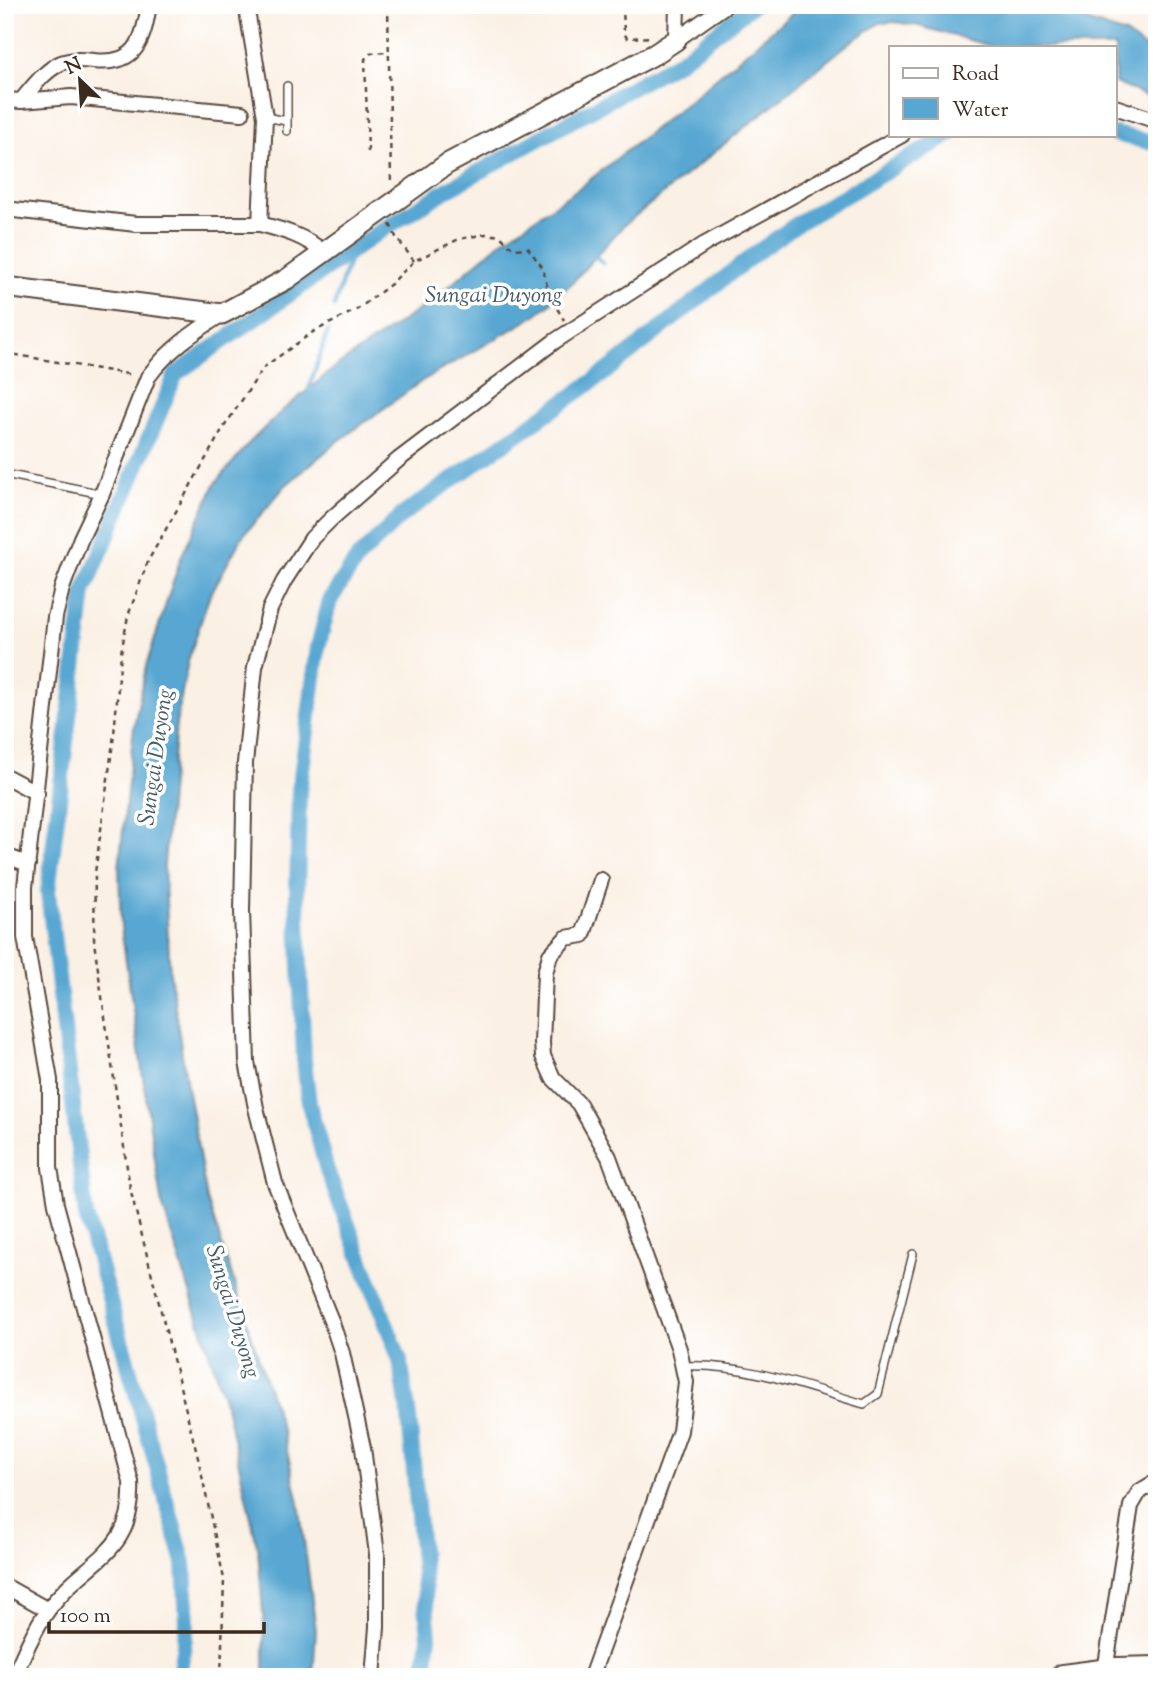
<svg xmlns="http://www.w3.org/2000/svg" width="1162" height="1682" font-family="'Sorts Mill Goudy',serif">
  <rect width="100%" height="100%" fill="#fff"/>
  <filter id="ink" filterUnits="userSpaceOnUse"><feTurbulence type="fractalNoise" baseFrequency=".0143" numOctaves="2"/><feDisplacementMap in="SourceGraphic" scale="14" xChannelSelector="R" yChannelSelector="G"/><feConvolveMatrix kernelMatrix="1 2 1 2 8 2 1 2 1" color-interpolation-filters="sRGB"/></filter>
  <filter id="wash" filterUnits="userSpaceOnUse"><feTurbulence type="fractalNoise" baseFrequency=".00686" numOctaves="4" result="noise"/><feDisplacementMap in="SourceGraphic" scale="28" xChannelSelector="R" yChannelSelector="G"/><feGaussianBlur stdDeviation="1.57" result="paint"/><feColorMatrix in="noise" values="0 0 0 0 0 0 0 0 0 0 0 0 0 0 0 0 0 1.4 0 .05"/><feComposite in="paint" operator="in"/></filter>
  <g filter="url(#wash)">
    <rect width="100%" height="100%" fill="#fbf0e4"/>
    <path fill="#58a7d2" stroke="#4a6878" stroke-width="2" d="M 802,5 L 1041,5 L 1125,34 L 1157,56 L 1157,100 L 1115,83 L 1115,47 L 994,47 L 919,26 L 895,22 L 880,23 L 853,40 L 623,226 L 571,284 L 547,306 L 530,319 L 422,381 L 336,443 L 285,486 L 242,537 L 209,597 L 188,661 L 176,724 L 164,865 L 170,973 L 186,1080 L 207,1199 L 283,1433 L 299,1503 L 316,1630 L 313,1677 L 264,1677 L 264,1625 L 258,1550 L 226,1406 L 161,1201 L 121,927 L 119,868 L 134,726 L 146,666 L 181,557 L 215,484 L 249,443 L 282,411 L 338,365 L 433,300 L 501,242 L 582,186 L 689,101 Z"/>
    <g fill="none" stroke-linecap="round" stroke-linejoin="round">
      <path stroke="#58a7d2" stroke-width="4.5" d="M 593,254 L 603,263
        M 334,306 L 352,251
        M 311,394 L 309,388 L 328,331"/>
      <path stroke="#58a7d2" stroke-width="16" d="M 1115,134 L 1157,144
        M 179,1677 L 187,1624 L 184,1563 L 86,1216 L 48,892 L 84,592 L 176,374 L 379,232 L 450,188 L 678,62 L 753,5
        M 424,1677 L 429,1637 L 409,1417 L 400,1360 L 327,1170 L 309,1104 L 304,1061 L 297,895 L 299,792 L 318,647 L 330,600 L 357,559 L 402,515 L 602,375 L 756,253 L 801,221 L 949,135"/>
    </g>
  </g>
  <g filter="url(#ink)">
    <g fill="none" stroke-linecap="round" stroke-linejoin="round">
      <g stroke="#58483c" stroke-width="10">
        <path id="lane" d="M 287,86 L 287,131
          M 265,117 L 287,121
          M 5,474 L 102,494
          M 684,1366 C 745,1363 806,1387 864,1404 L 878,1394 L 913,1254"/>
      </g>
      <g stroke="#58483c" stroke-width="18">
        <path id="street" d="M 246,5 L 265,117 L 260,224 C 283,230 305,236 323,252
          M 676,40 L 726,5
          M 676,40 L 677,5
          M 5,100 L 21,101 L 71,97 L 242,113
          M 21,101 C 33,87 44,71 61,63 C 71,59 82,60 93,61 C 136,66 143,42 149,5
          M 1115,107 L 1157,121
          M 5,209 L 136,224 L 260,224
          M 5,776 L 37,793
          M 5,856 L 28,864
          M 5,1586 L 48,1610
          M 1105,1671 L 1131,1506 L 1139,1492 L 1157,1481
          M 13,1677 C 24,1655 33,1630 48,1610 C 84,1559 135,1556 131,1482 L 56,1204 L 50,1168 L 50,1080 L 25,937 L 25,887 L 55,617 L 62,588 L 81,538 L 102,494 L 148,377 C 168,350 194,332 222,314
          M 373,1677 L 377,1627 L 377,1554 L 363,1448 L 342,1353 L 332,1323 L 275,1183 L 256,1108 L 247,1062 L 242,911 L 245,763 L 255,667 L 270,609 L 284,581 L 312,538 L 331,519 L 398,460 L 555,341 L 705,244 L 902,135
          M 591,1677 L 680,1431 L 686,1382 L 679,1349 L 609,1157 L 579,1104 L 553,1078 L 543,1056 L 542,1043 L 545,973 L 550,955 L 566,938 L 583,935 L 601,880"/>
      </g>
      <g stroke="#58483c" stroke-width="23">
        <path id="secondary" d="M 5,287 L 222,314 L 287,279 L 447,164 L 655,54 L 676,40"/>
      </g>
      <g stroke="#58483c" stroke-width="28">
        <path id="highway" d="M 1063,1677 L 1117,1670 L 1157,1669"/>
      </g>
      <path stroke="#58483c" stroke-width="2.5" stroke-dasharray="5 5" stroke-linecap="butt" d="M 388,5 L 391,182
        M 623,5 L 624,33 L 627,38 L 653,37
        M 316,7 L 341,5
        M 368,152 L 365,59 L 371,53 L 389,52
        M 390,224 L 396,237 L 414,261
        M 5,353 L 133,375
        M 221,1677 L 224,1579 L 199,1462 L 130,1188 L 94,942 L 95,873 L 114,735 L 121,653 L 128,616 L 148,561 L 222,430 L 264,367 L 313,332 L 358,309 L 391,284 L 414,261 L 459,239 L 486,234 L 500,236 L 514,249 L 528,248 L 543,268 L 549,295 L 564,320"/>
      <use href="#lane" stroke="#fff" stroke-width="7"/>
      <use href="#street" stroke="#fff" stroke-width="14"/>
      <use href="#secondary" stroke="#fff" stroke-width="19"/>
      <use href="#highway" stroke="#fff" stroke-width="24"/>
    </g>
  </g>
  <g text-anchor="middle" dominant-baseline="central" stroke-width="7" stroke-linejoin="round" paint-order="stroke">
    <g font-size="23" font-style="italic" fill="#475c66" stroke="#fff">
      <text x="494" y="296">Sungai Duyong</text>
      <text transform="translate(157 757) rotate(-82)">Sungai Duyong</text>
      <text transform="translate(232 1312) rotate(73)">Sungai Duyong</text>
    </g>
  </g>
  <rect width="1162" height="1682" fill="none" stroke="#fff" stroke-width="28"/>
  <rect x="889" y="46" width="228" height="91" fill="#ffffff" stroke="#b1aaa5" stroke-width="2"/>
  <rect x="903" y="68" width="35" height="10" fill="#ffffff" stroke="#b1aaa5" stroke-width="2"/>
  <text x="952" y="80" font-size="21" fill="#3b2a1e">Road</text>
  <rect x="903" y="98" width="35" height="21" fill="#58a7d2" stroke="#b1aaa5" stroke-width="2"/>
  <text x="952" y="116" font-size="21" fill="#3b2a1e">Water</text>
  <g transform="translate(80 80) rotate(335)" stroke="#ffffff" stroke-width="5" paint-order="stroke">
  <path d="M0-5L12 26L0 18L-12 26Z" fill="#3b2a1e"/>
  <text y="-10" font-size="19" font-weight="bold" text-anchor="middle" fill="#3b2a1e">N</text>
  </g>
  <path d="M49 1622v10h215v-10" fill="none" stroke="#3b2a1e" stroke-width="3.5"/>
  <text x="60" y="1622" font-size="21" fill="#3b2a1e" stroke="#ffffff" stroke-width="5" paint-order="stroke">100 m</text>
</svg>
